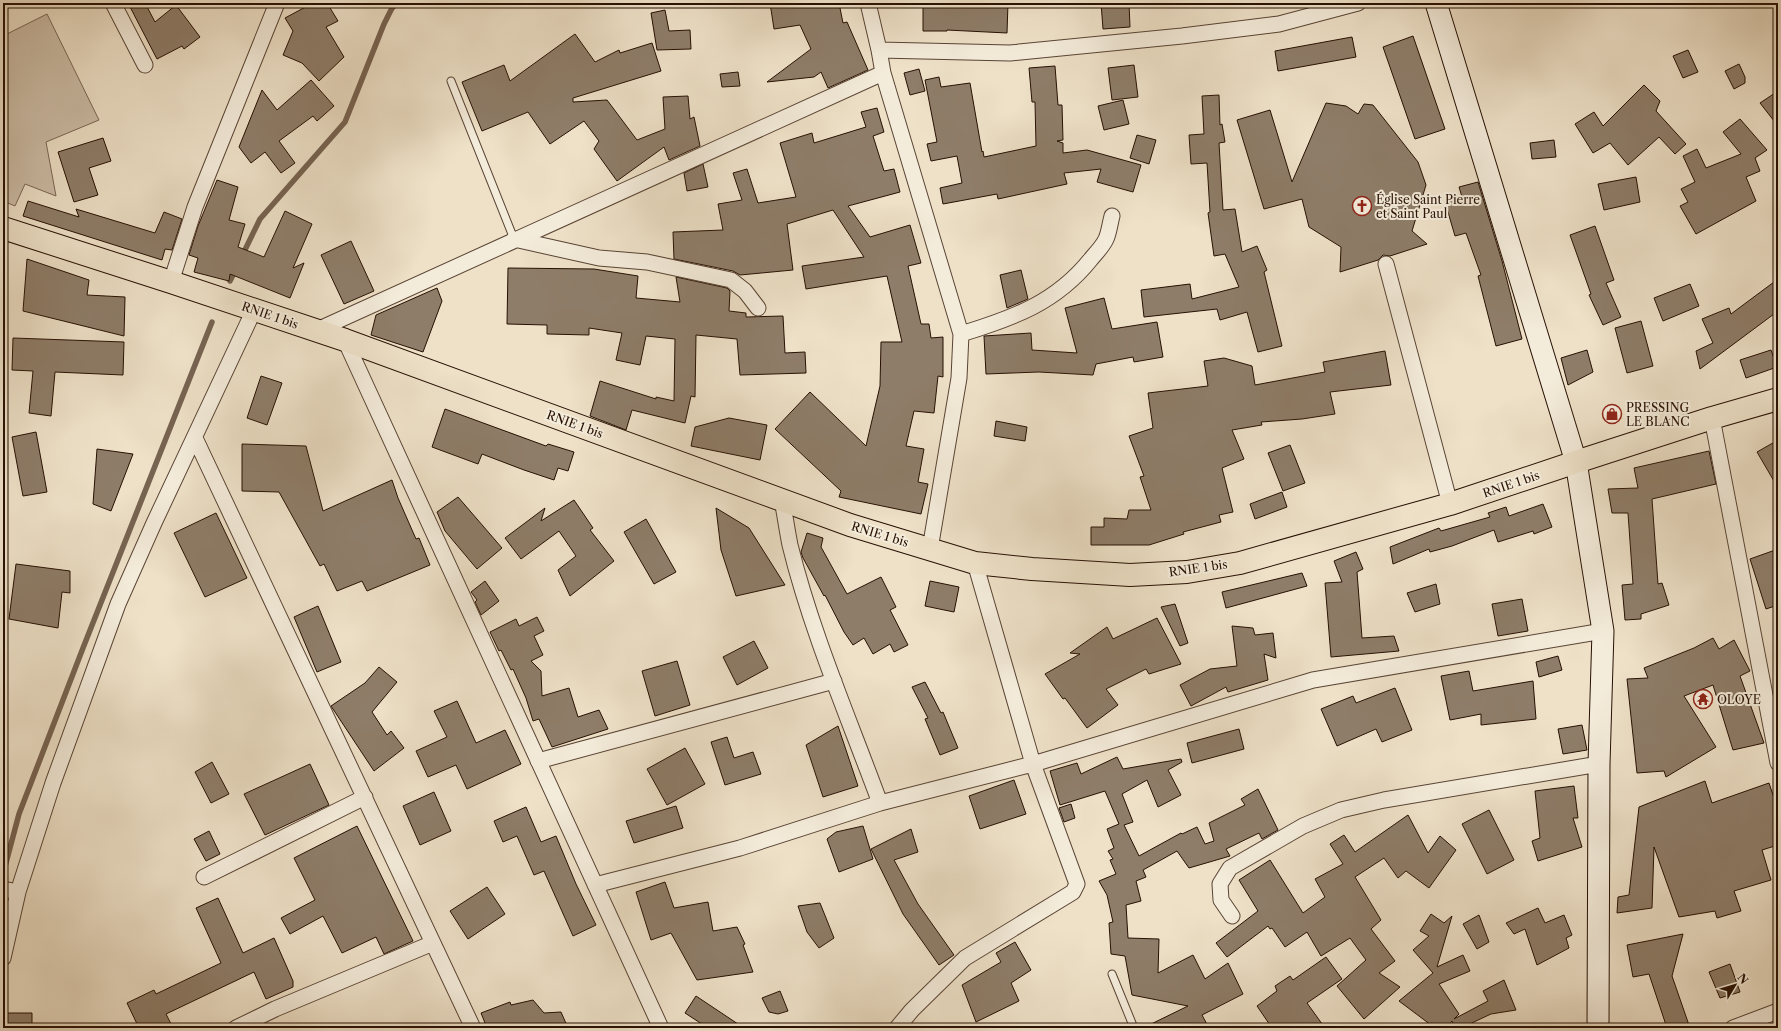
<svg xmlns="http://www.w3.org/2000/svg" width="1781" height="1031" font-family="'Libre Caslon Text',serif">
  <rect width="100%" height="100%" fill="#eee1c8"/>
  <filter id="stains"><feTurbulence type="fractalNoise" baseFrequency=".005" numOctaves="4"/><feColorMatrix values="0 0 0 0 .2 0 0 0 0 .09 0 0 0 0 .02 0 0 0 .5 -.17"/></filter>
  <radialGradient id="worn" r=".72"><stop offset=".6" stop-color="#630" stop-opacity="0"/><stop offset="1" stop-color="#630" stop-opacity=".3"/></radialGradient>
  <path fill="#ccbda7" stroke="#7a6655" d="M 47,14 L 99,120 L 46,142 L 56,196 L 25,184 L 15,206 L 3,201 L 3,36 Z"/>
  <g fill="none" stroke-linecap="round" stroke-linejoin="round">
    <path stroke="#766351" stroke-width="5.5" d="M 242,256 L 260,219 L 345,122 L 384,24 L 391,10 L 396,3
      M 230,281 L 236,269
      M 3,874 L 19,814 L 83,648 L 212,322"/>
  </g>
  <path fill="#8e7d69" stroke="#271003" d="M 128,3 L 145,3 L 155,22 L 176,5 L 200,37 L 184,49 L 182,46 L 157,59 Z
    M 313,3 L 327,3 L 338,21 L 326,27 L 344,57 L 319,81 L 302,63 L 283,55 L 293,31 L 285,18 Z
    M 770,3 L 839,3 L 843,23 L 847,22 L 868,70 L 828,88 L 821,72 L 814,77 L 767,82 L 811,49 L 800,25 L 774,29 Z
    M 923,3 L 1008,3 L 1007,33 L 947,30 L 947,31 L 923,31 Z
    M 1101,3 L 1129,3 L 1130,27 L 1103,29 Z
    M 665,10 L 669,31 L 690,30 L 691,49 L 657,50 L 651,13 Z
    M 575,34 L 595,62 L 619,50 L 620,53 L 652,43 L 661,71 L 573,98 L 573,102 L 607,100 L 637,140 L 665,129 L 663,97 L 688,96 L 690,119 L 694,117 L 700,146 L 669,160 L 664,147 L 617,181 L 594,149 L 599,141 L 584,121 L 550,144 L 528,112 L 482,131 L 462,82 L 504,65 L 510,81 Z
    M 1413,36 L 1445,129 L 1415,139 L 1383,47 Z
    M 1352,37 L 1356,57 L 1278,71 L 1275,51 Z
    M 1688,50 L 1698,72 L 1683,78 L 1673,56 Z
    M 1739,64 L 1745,77 L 1745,83 L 1734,89 L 1725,71 Z
    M 1134,65 L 1138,97 L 1112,100 L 1108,68 Z
    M 1055,66 L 1058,105 L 1062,105 L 1063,140 L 1057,141 L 1063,143 L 1063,153 L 1087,150 L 1141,165 L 1133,192 L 1097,182 L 1101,169 L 1064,173 L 1067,184 L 998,199 L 997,194 L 943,204 L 940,188 L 962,183 L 957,156 L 931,161 L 927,144 L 937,142 L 925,80 L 939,77 L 941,87 L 970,83 L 982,152 L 983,151 L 984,157 L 1036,146 L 1035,102 L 1032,102 L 1029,68 Z
    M 919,69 L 925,91 L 910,95 L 904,73 Z
    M 738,72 L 740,86 L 722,87 L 720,74 Z
    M 311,80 L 334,106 L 317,121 L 313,116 L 279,141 L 295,163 L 281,173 L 265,152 L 251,163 L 239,147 L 262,90 L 277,110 Z
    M 1644,85 L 1660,101 L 1656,111 L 1686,144 L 1675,154 L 1659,137 L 1628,165 L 1610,143 L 1593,153 L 1575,124 L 1594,112 L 1603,126 Z
    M 1778,91 L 1778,126 L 1760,103 Z
    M 1219,95 L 1220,125 L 1222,124 L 1225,142 L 1219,143 L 1223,210 L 1235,209 L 1242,252 L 1257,246 L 1267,270 L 1264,272 L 1282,346 L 1258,352 L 1247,312 L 1220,320 L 1217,309 L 1144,317 L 1141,290 L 1190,284 L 1192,299 L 1239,287 L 1225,254 L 1214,256 L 1208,213 L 1210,212 L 1207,163 L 1191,164 L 1189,135 L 1204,134 L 1202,96 Z
    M 1123,100 L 1129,124 L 1104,130 L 1098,106 Z
    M 1326,103 L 1346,106 L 1358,114 L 1364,104 L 1373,105 L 1418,162 L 1426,185 L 1412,231 L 1427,244 L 1390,256 L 1383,255 L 1378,260 L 1340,272 L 1341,247 L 1309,227 L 1302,199 L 1264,209 L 1237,120 L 1270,110 L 1292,182 Z
    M 877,108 L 884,132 L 873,136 L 884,171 L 894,169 L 900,192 L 848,206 L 870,237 L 910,225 L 921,263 L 908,266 L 921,324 L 929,324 L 931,338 L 943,337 L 943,377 L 938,376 L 934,413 L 914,411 L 906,446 L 924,449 L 918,482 L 928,484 L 921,514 L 839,497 L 841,491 L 775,429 L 810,392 L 866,446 L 880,386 L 881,342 L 902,342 L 887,276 L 806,289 L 802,266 L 864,257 L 833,210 L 787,224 L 793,270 L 740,275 L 733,271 L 674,259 L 673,232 L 723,230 L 718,204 L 742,200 L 733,173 L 747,169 L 758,203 L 796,197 L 780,143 L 812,133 L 814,143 L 866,127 L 861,112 Z
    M 1740,119 L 1767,150 L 1755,158 L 1760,171 L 1746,177 L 1756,201 L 1696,234 L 1680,206 L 1688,202 L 1681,189 L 1695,182 L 1683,156 L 1697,149 L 1706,168 L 1741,154 L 1723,132 Z
    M 1137,135 L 1156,140 L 1149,164 L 1130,158 Z
    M 103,138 L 111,161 L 89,168 L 98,195 L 74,202 L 58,152 Z
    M 1554,140 L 1556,157 L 1532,159 L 1530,143 Z
    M 703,164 L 708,187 L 687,191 L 684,173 Z
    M 1636,177 L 1640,202 L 1604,210 L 1598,184 Z
    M 217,180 L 238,187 L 229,220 L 245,224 L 238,247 L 264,257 L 285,211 L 312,224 L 293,268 L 304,263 L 290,298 L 230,274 L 229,281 L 194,272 L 198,258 L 189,255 L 198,226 Z
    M 1478,182 L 1502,261 L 1522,339 L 1496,346 L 1478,276 L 1481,275 L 1466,233 L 1455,236 L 1445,202 L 1462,197 L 1459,187 Z
    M 28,201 L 79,217 L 76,209 L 155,233 L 164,212 L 182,219 L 172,250 L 165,249 L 162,260 L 23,216 Z
    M 1595,226 L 1614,280 L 1606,283 L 1621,317 L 1603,325 L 1589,295 L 1591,294 L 1570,235 Z
    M 351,241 L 374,291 L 344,304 L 321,255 Z
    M 27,259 L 89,280 L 87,295 L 125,297 L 124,336 L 23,311 Z
    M 508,268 L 594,269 L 638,276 L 636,298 L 680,302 L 676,277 L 727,288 L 730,291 L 729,311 L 746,313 L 746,317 L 783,316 L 785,353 L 805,352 L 806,373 L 740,375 L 737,339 L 696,335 L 695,397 L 691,396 L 685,423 L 632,410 L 626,430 L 590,416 L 600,381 L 656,399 L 656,397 L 674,401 L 675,339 L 646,336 L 640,365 L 616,360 L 622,333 L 589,328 L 589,335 L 547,334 L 547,325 L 507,324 Z
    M 1021,270 L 1028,299 L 1007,308 L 1000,275 Z
    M 1778,279 L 1778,311 L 1700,369 L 1696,351 L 1713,343 L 1702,319 L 1729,308 L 1731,314 Z
    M 1690,284 L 1699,306 L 1663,321 L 1654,298 Z
    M 437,288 L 442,301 L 423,352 L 371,335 L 376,315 Z
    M 1104,298 L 1112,329 L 1157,322 L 1163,357 L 1134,362 L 1133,357 L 1096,364 L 1093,375 L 1039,372 L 986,374 L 984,336 L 1031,333 L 1032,350 L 1077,353 L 1065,308 Z
    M 1641,321 L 1653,366 L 1627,373 L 1615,328 Z
    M 13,338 L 124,342 L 123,375 L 55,372 L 51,416 L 29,413 L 33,371 L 12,370 Z
    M 1587,350 L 1593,372 L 1568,385 L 1561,358 Z
    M 1771,350 L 1777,367 L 1746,378 L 1740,360 Z
    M 1385,351 L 1391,385 L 1330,392 L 1335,414 L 1302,419 L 1261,422 L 1262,425 L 1232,430 L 1244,459 L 1222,468 L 1233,512 L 1219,515 L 1221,522 L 1183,532 L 1184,534 L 1149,545 L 1091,545 L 1091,527 L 1104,527 L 1104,518 L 1127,519 L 1129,510 L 1151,510 L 1140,477 L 1144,476 L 1129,436 L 1153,428 L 1148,393 L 1208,386 L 1204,361 L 1224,358 L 1252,366 L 1255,385 L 1325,372 L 1323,362 Z
    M 261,376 L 282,383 L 267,425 L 247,418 Z
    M 445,409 L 546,446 L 548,444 L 574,452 L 568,471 L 558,468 L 554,480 L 524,470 L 482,454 L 478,464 L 432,447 Z
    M 729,418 L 767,425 L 760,460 L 691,446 L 695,427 Z
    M 996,421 L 1027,427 L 1025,441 L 994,436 Z
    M 36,432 L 47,492 L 23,496 L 12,437 Z
    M 1778,440 L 1778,488 L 1757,452 Z
    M 242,444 L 306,446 L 323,511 L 392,480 L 398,498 L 416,539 L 419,538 L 430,565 L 367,591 L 362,581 L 337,591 L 324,564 L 320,566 L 279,492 L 242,491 Z
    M 1290,445 L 1305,483 L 1283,491 L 1268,453 Z
    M 97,449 L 133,454 L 111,511 L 93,504 Z
    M 1709,451 L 1716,484 L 1652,499 L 1658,584 L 1662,583 L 1669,605 L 1641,614 L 1641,619 L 1625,620 L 1622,585 L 1633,584 L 1628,513 L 1612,513 L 1608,489 L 1638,488 L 1634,468 Z
    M 1282,492 L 1287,507 L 1255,519 L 1250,504 Z
    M 458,497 L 502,548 L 477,569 L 445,531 L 437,512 Z
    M 574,500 L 593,528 L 590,530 L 614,561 L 570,596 L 558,570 L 576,556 L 559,531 L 521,559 L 505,538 L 545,508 L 541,521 Z
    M 1543,504 L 1552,527 L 1534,534 L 1533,531 L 1498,542 L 1494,530 L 1452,546 L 1430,552 L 1429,549 L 1393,564 L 1390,547 L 1439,528 L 1441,531 L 1490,517 L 1488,513 L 1506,507 L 1509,516 Z
    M 716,508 L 749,528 L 785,585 L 736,596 L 721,550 Z
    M 216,513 L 247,578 L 205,597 L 174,533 Z
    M 646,519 L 676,572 L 654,584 L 624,532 Z
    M 807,533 L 823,538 L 821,547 L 847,594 L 881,577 L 896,607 L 890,610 L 908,645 L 894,652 L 890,644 L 873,654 L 864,638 L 853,645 L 844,632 L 825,595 L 824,596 L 803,558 L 801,552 Z
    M 1778,549 L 1778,605 L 1766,609 L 1750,559 Z
    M 1356,552 L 1363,569 L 1357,572 L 1362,638 L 1394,636 L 1399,651 L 1331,657 L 1325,583 L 1342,582 L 1334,561 Z
    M 16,564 L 70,571 L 70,593 L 62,592 L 58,628 L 9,619 Z
    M 1302,573 L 1307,586 L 1226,608 L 1222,592 Z
    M 485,581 L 499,601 L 481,615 L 475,602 L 477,600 L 471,592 Z
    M 930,581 L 959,587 L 954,612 L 925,606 Z
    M 1436,584 L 1440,604 L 1415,612 L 1407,593 Z
    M 1522,599 L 1528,631 L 1498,636 L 1492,604 Z
    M 1175,604 L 1188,643 L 1180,646 L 1161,607 Z
    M 318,606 L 341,662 L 317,672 L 294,617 Z
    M 537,617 L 544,631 L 534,636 L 543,655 L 531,661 L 541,671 L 542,696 L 569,688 L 578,717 L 599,710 L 608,729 L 552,747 L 539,719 L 533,721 L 526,698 L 513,669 L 511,670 L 501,650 L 499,651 L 490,632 L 516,619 L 519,626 Z
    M 1157,618 L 1181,664 L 1149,674 L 1146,669 L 1106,689 L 1118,705 L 1087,728 L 1065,698 L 1063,699 L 1045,674 L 1080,654 L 1070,653 L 1107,627 L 1113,639 Z
    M 1232,626 L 1253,628 L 1255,635 L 1273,633 L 1276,658 L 1264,654 L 1268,680 L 1228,692 L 1226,687 L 1191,706 L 1180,685 L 1210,669 L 1237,666 Z
    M 1713,638 L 1719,649 L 1734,640 L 1750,671 L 1740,676 L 1764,743 L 1733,750 L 1713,685 L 1684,696 L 1716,747 L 1666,777 L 1664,771 L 1637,773 L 1627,679 L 1648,678 L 1644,668 L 1694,648 Z
    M 754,641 L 768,668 L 737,685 L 723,657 Z
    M 1558,656 L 1562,670 L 1539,677 L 1536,662 Z
    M 677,661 L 690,705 L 655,716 L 642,671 Z
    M 379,667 L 397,682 L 372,712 L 387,735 L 391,731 L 404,748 L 374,771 L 331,706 L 365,683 Z
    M 1469,671 L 1473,691 L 1533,681 L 1536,719 L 1481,725 L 1481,714 L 1450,720 L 1441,676 Z
    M 925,682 L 941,713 L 943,712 L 958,748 L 940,755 L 925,719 L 928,718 L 912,687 Z
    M 1395,688 L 1412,730 L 1382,742 L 1376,729 L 1337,746 L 1321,709 L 1353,696 L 1356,703 Z
    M 457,701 L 476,743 L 505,730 L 521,764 L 467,789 L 456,765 L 428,777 L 416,751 L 447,737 L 434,711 Z
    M 1582,725 L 1587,750 L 1563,754 L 1558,729 Z
    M 838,726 L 858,786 L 823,797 L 806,745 Z
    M 1239,729 L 1244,749 L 1192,763 L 1187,743 Z
    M 727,737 L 734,758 L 753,752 L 761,774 L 725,785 L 711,742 Z
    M 685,748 L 705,784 L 667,805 L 647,769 Z
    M 1117,757 L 1123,769 L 1181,759 L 1182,762 L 1168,770 L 1181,795 L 1158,807 L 1147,780 L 1122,794 L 1133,822 L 1124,825 L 1139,856 L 1181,833 L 1182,834 L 1197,827 L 1205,844 L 1214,841 L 1209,823 L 1245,805 L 1241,799 L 1258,789 L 1278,830 L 1262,839 L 1259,833 L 1226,849 L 1230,856 L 1189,868 L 1177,851 L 1143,870 L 1146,877 L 1136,881 L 1141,901 L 1126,905 L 1128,938 L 1159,939 L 1158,973 L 1193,955 L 1205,979 L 1228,963 L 1243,994 L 1202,1015 L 1209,1028 L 1143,1028 L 1188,1006 L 1132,995 L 1125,956 L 1111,954 L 1109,923 L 1113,922 L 1107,895 L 1099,881 L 1116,874 L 1110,860 L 1113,859 L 1108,851 L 1114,848 L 1107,829 L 1119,824 L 1105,791 L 1060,805 L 1050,771 L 1077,763 L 1081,774 Z
    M 212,762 L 229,794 L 211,803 L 195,772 Z
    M 310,764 L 329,805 L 265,835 L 244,794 Z
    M 1014,780 L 1026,814 L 980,829 L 969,796 Z
    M 1705,781 L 1712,803 L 1769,783 L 1778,810 L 1778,845 L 1762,850 L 1771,880 L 1734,891 L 1741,911 L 1717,918 L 1715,911 L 1679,917 L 1654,847 L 1652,908 L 1617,913 L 1618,897 L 1629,895 L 1639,807 Z
    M 1574,786 L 1578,818 L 1573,818 L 1582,847 L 1538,861 L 1532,841 L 1540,838 L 1535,791 Z
    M 434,792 L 451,831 L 420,845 L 403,806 Z
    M 1071,804 L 1075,818 L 1064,822 L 1059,808 Z
    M 676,806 L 683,828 L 634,843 L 626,821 Z
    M 526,807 L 541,842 L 556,836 L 576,884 L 596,925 L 573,936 L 544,871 L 534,875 L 517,836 L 503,842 L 494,821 Z
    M 1489,810 L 1514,860 L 1487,874 L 1462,824 Z
    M 1408,815 L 1428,853 L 1440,836 L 1456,850 L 1429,888 L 1406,871 L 1398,878 L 1384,858 L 1355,877 L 1381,920 L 1371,929 L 1395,961 L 1379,973 L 1400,987 L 1364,1019 L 1337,986 L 1366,960 L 1350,938 L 1321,956 L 1307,932 L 1285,947 L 1272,928 L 1270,929 L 1268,926 L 1227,957 L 1216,943 L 1258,911 L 1239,880 L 1270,860 L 1303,913 L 1325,897 L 1315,879 L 1343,864 L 1330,844 L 1344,835 L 1355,852 Z
    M 357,826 L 413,941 L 384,954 L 376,937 L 342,953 L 323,916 L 290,934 L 281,918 L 315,900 L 294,858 Z
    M 863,826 L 873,859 L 839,872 L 827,839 L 836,832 Z
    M 911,829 L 918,852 L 894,860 L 918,904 L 954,955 L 939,965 L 903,914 L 871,849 Z
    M 209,831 L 220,854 L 206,861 L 194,839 Z
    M 665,882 L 674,908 L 708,902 L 713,931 L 737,927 L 745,944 L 743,945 L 753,972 L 697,980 L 671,933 L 651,940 L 636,892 Z
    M 487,887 L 505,914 L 468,939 L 450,911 Z
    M 218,898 L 243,953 L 274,938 L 293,981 L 293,987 L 266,999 L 254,972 L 166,1014 L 173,1028 L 139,1028 L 127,1003 L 154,990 L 156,994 L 221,963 L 196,908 Z
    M 820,903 L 834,938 L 819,948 L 807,932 L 798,906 Z
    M 1538,908 L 1545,923 L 1564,915 L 1572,935 L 1566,938 L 1569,948 L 1537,965 L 1525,929 L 1514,934 L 1506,923 Z
    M 1431,914 L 1444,923 L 1452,916 L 1437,967 L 1463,955 L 1470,971 L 1439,984 L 1459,1014 L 1454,1019 L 1488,1001 L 1483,991 L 1504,980 L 1516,1010 L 1491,1014 L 1461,1028 L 1455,1028 L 1452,1021 L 1446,1028 L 1435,1028 L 1399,1001 L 1433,973 L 1413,950 L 1429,936 L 1420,931 Z
    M 1479,915 L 1489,942 L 1477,949 L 1463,924 Z
    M 1683,934 L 1672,976 L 1690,1028 L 1667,1028 L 1649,974 L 1633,977 L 1627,945 Z
    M 1015,942 L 1031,970 L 1011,983 L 1019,1001 L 976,1022 L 962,985 L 1001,962 L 996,953 Z
    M 1326,957 L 1342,979 L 1307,1003 L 1325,1028 L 1272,1028 L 1257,1006 L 1277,991 L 1275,986 L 1290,976 L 1293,980 Z
    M 1730,964 L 1740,992 L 1720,998 L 1709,972 Z
    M 780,991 L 788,1011 L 778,1014 L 769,1012 L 762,998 Z
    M 696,996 L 744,1028 L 708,1028 L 685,1013 Z
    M 533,1000 L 544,1013 L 561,1012 L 568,1028 L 487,1028 L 481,1013 L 510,1002 L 511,1005 Z
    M 4,1013 L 32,1013 L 32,1028 L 4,1028 Z"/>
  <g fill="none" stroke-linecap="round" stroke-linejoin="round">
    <g stroke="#594434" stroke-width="9">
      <path id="lane" d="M 451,81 L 514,239
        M 1112,974 L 1134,1028"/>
    </g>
    <g stroke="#594434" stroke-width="17">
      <path id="street" d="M 113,3 L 145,65
        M 868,3 L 879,50 L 883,73 L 961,334 L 959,378 L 930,549
        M 879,50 L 1010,53 L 1182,36 L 1279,24 L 1358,3
        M 514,239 L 599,258 L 647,262 L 731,280 L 745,291 L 758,308
        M 1386,264 L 1450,504
        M 171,282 L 195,207 L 277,3
        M 315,331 L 883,73
        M 961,334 C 1013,318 1056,303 1091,259 C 1096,253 1103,246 1106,239 C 1109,233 1110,223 1112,216
        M 345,340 L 661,1028
        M 1712,418 L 1778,763
        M 195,438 L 473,1028
        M 782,500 C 785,515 787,530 790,545 C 811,631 849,719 880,803
        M 538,761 L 834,681
        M 204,877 L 365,797
        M 595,885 L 740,848 L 880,803 L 1033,764 L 1313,680 L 1603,631
        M 3,889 L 18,892
        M 1232,916 L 1221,900 L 1220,884 L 1230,868 L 1303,826 L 1341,810 L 1384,800 L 1599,764
        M 3,958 L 18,892 L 53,783 L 118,604 L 154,523 L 254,310
        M 236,1028 L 275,1009 L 433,943
        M 897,1028 L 912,1010 L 965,958 L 1073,892 L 1077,884 L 1033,764 L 975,563
        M 1733,1028 L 1778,1011"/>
    </g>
    <g stroke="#271003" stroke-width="23">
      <path id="secondary" d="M 1436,3 L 1576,462 L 1603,631 L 1599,764 L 1598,1028"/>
    </g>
    <g stroke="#271003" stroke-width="24">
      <path id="primary" d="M 3,228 L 171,282 L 345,340 L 850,525 L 975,563 L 1032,569 L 1130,575 L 1187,572 L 1240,563 L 1450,504 L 1576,462 L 1712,418 L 1778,399"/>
    </g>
    <use href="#lane" stroke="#f4ecdb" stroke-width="7"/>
    <use href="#street" stroke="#f4ecdb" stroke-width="15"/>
    <use href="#secondary" stroke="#f4ecdb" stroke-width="21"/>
    <use href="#primary" stroke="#eee1c8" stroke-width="22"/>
  </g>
  <defs>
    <g id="church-ring" transform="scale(1)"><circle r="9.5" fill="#f4ecdb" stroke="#8f2418" stroke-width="1.5"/><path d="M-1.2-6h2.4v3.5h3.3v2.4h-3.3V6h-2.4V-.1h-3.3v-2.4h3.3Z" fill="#8f2418"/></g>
    <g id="shop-ring" transform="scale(1)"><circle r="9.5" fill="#f4ecdb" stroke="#8f2418" stroke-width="1.5"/><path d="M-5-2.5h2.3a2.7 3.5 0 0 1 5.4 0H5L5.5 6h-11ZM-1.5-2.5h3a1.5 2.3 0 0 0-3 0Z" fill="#8f2418"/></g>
    <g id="temple-ring" transform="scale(1)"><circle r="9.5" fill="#f4ecdb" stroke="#8f2418" stroke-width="1.5"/><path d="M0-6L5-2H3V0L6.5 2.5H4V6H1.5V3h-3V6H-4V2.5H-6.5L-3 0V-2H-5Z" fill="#8f2418"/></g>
  </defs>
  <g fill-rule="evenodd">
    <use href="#church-ring" x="1362" y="206"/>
    <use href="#shop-ring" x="1612" y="414"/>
    <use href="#temple-ring" x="1703" y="699"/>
  </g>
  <g text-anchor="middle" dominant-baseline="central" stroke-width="4" stroke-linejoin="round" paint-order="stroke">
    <g font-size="12" fill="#271003" stroke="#f4ecdb" text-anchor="start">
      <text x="1376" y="199">Église Saint Pierre<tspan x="1376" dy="14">et Saint Paul</tspan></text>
      <text x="1626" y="407">PRESSING<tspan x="1626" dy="14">LE BLANC</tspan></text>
      <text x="1717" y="699">OLOYE</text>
    </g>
    <g font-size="12" fill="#271003" stroke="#f4ecdb">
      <text transform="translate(270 315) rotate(19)">RNIE 1 bis</text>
      <text transform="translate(575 424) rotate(20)">RNIE 1 bis</text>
      <text transform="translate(1511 484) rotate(-19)">RNIE 1 bis</text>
      <text transform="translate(880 534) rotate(17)">RNIE 1 bis</text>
      <text transform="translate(1198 568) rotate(-8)">RNIE 1 bis</text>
    </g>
  </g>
  <rect width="1781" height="1031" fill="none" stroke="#eee1c8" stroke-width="16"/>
  <rect x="4" y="4" width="1773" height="1023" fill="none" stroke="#271003" stroke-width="2"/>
  <rect x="8" y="8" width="1765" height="1015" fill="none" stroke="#271003"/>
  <g transform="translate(1735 985) rotate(52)" stroke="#f4ecdb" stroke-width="3" paint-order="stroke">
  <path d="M0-3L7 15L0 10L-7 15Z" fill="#271003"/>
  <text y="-6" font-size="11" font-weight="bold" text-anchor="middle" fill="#271003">N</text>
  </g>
  <rect width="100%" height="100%" filter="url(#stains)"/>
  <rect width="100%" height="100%" fill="url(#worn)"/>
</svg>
